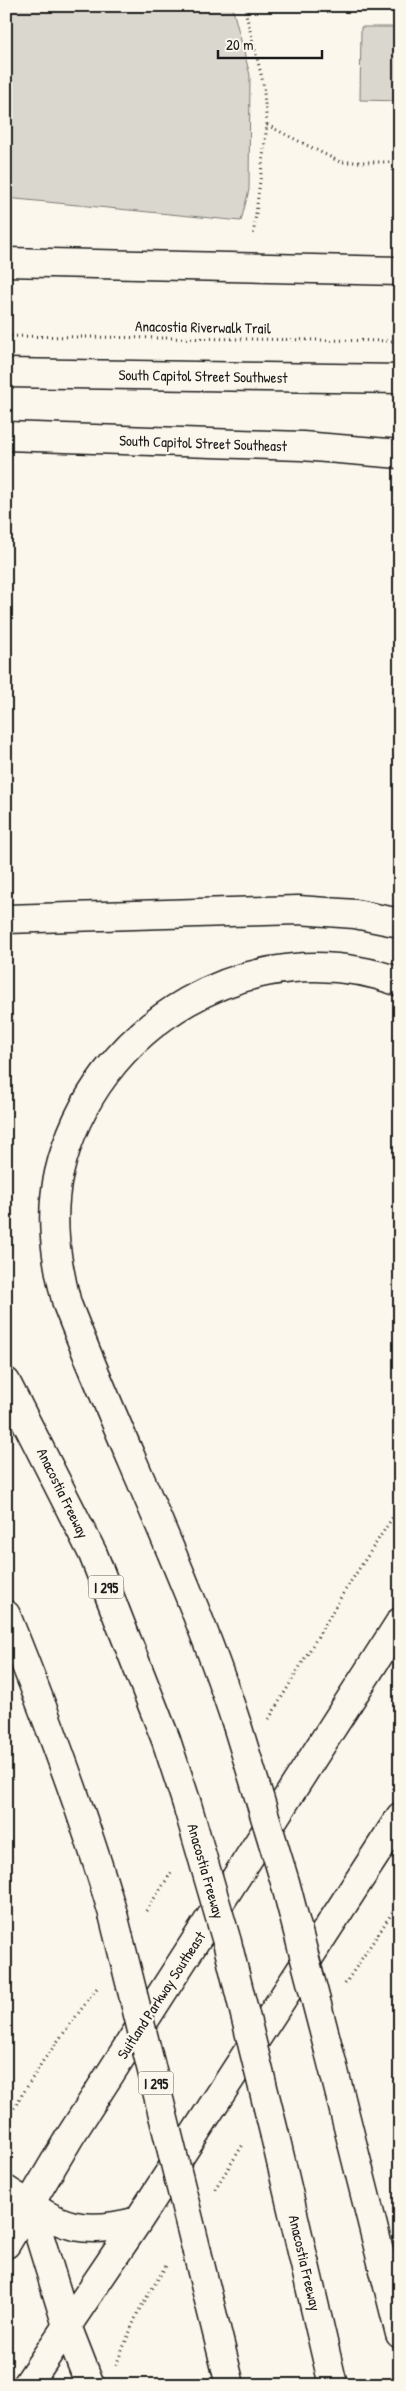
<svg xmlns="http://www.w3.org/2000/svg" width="406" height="2391" font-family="'Patrick Hand',sans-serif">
  <defs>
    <pattern id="building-hatch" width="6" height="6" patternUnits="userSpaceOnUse" patternTransform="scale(1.25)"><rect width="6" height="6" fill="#c3c0b8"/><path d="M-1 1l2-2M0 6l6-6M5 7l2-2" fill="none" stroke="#a7a49e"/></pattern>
  </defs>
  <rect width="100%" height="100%" fill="#fbf7ec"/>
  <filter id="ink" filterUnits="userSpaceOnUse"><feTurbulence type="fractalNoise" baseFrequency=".02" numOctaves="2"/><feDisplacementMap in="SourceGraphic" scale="10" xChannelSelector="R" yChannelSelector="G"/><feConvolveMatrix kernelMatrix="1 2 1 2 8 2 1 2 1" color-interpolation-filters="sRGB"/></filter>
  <g filter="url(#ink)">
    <path fill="#dad7ce" stroke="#7b7a75" d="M 6,6 L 232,6 L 250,75 L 249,190 L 241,221 L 6,198 Z
      M 361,27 L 400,27 L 400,101 L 360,100 Z"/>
    <path fill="url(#building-hatch)" stroke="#1c1c1c" d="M 395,106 L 400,106 L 400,148 L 395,147 Z"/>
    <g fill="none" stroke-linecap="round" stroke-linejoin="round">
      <g stroke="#1c1c1c" stroke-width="31">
        <path id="street" d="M 6,262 L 400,271"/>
      </g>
      <g stroke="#1c1c1c" stroke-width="31">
        <path id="primary" d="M 6,373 L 400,379
          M 6,436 L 302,446 L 400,454"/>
      </g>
      <g stroke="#1c1c1c" stroke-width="31">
        <path id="highway" d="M 6,919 L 298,910 L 355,914 L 400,923
          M 6,1382 L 93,1554 L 166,1740 L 186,1801
          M 6,1615 C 46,1714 83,1812 113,1914
          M 237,1725 C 190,1581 122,1445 67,1304 C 56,1261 49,1217 59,1173 C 94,1023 253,929 400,982
          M 329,2051 L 400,2334
          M 275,2136 L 333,2385
          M 6,2190 C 58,2223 75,2238 138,2221
          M 30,2205 L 67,2326 L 90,2385
          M 6,2244 L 69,2138 L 400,1622
          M 197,2252 L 230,2385
          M 27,2385 L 138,2221 L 400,1817"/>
      </g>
      <path stroke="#1c1c1c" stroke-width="3" stroke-dasharray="1 4" stroke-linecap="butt" d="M 244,6 L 263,82 L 267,125 L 253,237
        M 267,125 L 340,162 L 400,162
        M 6,336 L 400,341
        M 269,1719 L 344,1592 L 400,1506
        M 146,1911 L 173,1870
        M 345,1984 L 400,1901
        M 6,2121 L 43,2061 L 97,1988
        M 215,2189 L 244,2143
        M 116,2365 L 138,2312 L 167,2264"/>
      <use href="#street" stroke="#fbf7ec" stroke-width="28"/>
      <use href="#primary" stroke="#fbf7ec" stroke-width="28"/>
      <use href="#highway" stroke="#fbf7ec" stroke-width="28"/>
      <g stroke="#1c1c1c" stroke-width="31" stroke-linecap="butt">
        <path id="highway-bridge" d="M 237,1725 L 285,1882 L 329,2051
          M 186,1801 L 227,1942 L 275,2136
          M 113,1914 L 197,2252"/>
      </g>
      <use href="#highway-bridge" stroke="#fbf7ec" stroke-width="28"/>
    </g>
  </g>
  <g text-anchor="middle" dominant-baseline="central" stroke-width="4.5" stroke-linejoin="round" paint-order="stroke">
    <g fill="#fbf7ec" stroke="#5f5e5a" stroke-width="1">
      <rect x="88.5" y="1575.5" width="35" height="23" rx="4"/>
      <rect x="138.5" y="2071.5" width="35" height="23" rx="4"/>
    </g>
    <g font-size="14" font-weight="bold" fill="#1c1c1c">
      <text x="106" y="1587">I 295</text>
      <text x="156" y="2083">I 295</text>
    </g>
    <g font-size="15" fill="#1c1c1c" stroke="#fbf7ec">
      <text transform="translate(203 327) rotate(1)">Anacostia Riverwalk Trail</text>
      <text transform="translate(203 376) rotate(1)">South Capitol Street Southwest</text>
      <text transform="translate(203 443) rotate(2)">South Capitol Street Southeast</text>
      <text transform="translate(63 1493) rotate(64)">Anacostia Freeway</text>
      <text transform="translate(206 1871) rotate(74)">Anacostia Freeway</text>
      <text transform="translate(161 1995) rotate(-57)">Suitland Parkway Southeast</text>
      <text transform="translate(305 2263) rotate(77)">Anacostia Freeway</text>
    </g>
  </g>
  <rect width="406" height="2391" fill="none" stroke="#fbf7ec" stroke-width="25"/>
  <rect x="12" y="12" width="381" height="2366" fill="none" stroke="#1c1c1c" stroke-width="2" filter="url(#ink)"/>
  <path d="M218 50v8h104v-8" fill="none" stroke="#1c1c1c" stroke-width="2.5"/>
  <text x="226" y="50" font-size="15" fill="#1c1c1c" stroke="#fbf7ec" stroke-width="4" paint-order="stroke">20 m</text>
</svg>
